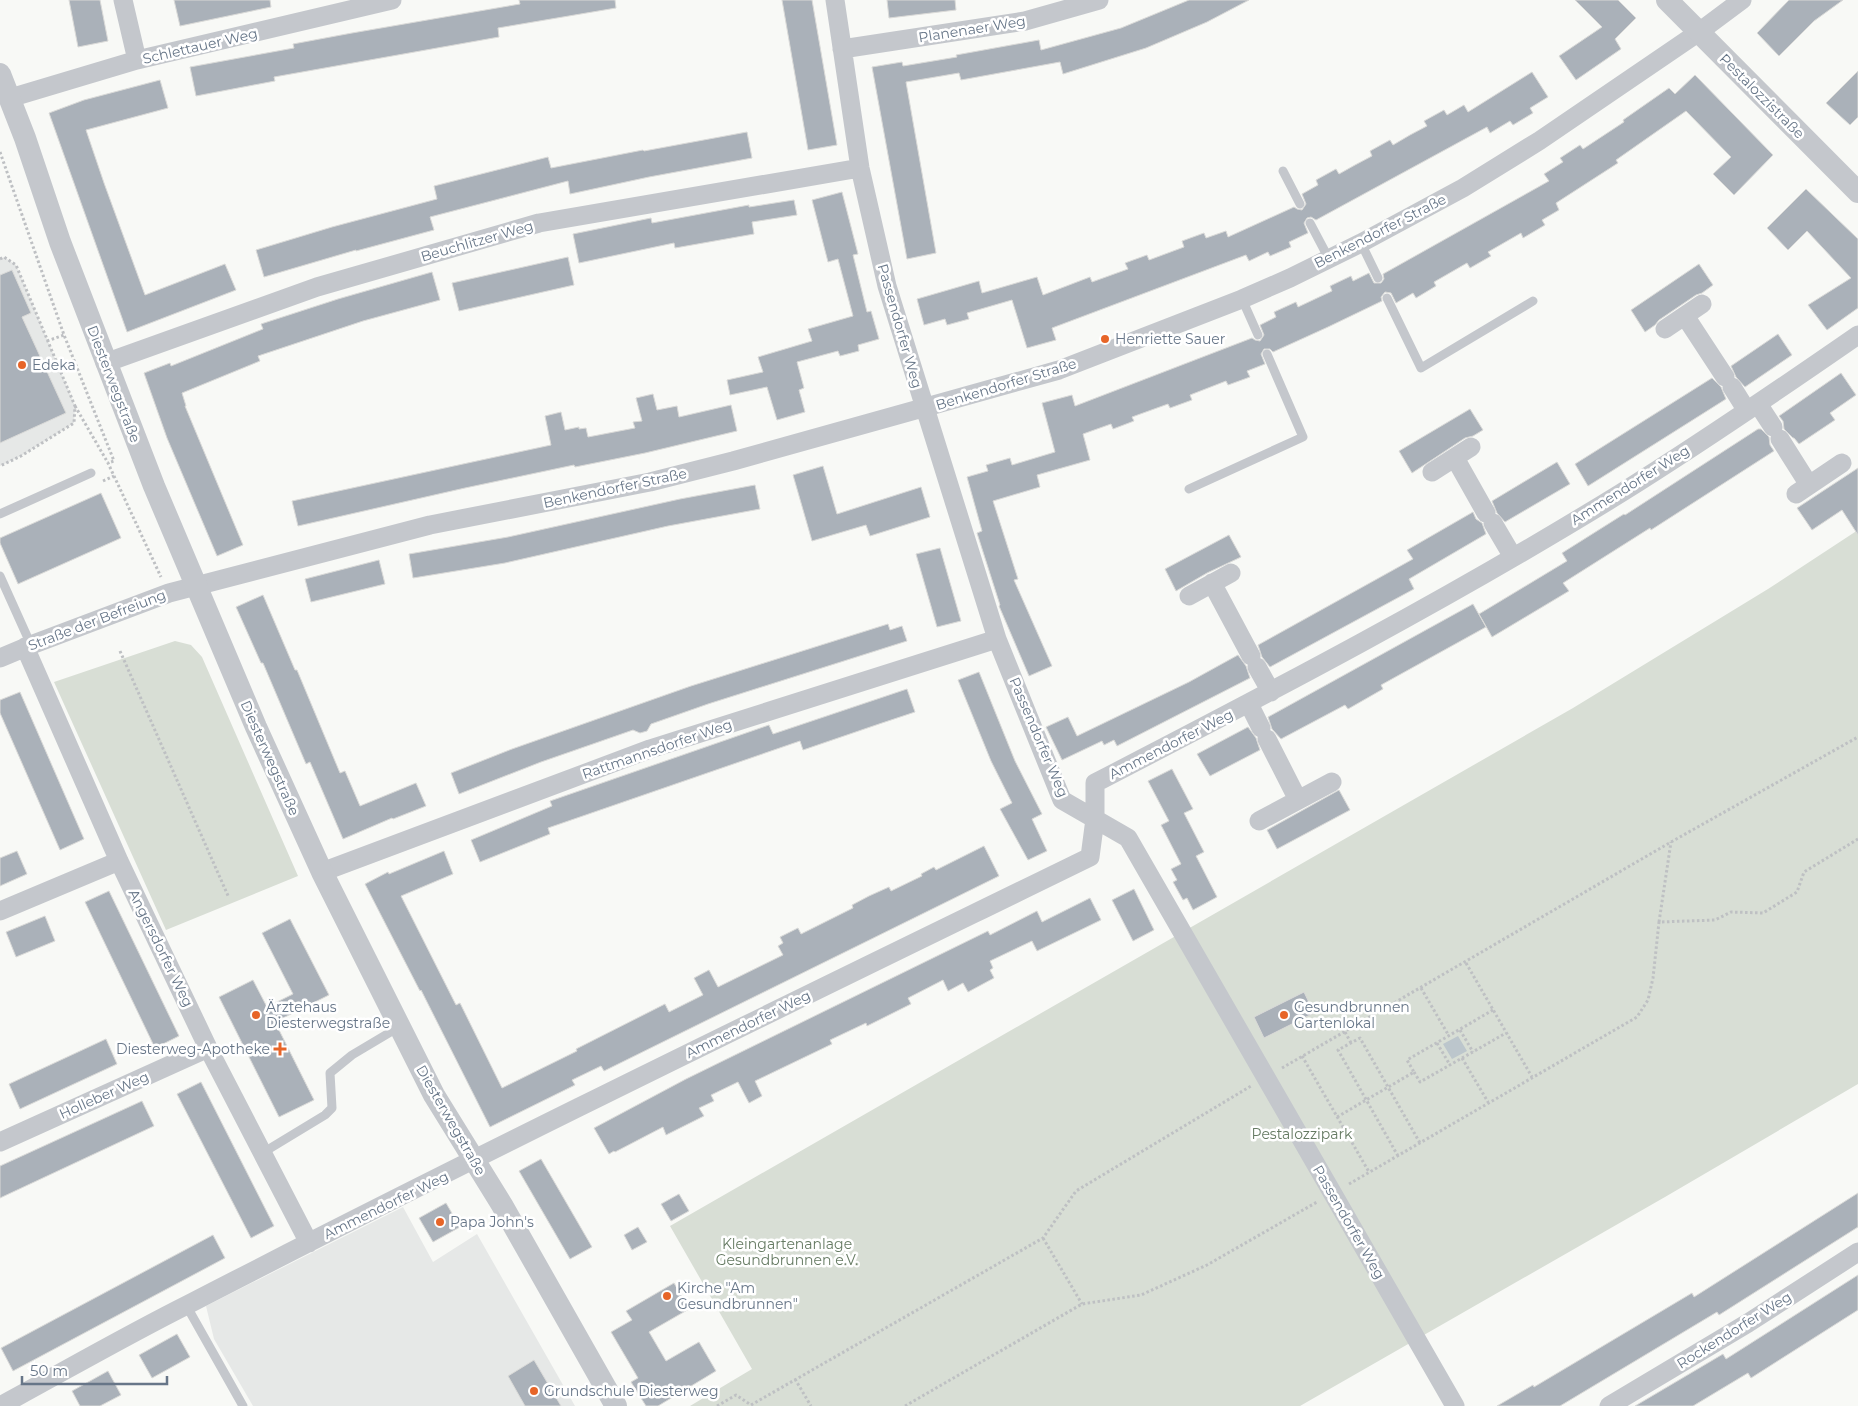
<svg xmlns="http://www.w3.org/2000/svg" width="1858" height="1406" font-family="Montserrat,sans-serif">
  <rect width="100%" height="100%" fill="#f8f9f6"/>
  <path fill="#e6e8e7" d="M 4,257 L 16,265 L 75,406 L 74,423 L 21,456 L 0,466 L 0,259 Z
    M 403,1207 L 433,1262 L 477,1234 L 575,1406 L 253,1406 L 214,1339 L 206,1306 Z"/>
  <path fill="#d8ded5" d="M 1858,530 L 1858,1084 L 1665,1197 L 1300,1406 L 690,1406 L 752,1369 L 670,1226 L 1573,708 L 1768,589 Z
    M 175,641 L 191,645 L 202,657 L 298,876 L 166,930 L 54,682 Z"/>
  <path fill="#bcc6cc" d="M 1458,1036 L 1467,1051 L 1452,1059 L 1443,1044 Z"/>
  <path fill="#aab1b9" stroke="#dadad8" d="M 69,0 L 100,0 L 108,41 L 78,47 Z
    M 174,0 L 270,0 L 271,7 L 180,26 Z
    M 519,0 L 615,0 L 616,8 L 498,28 L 499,37 L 274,77 L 275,81 L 196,96 L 190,67 L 294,48 L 293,44 L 352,33 L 520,4 Z
    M 782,0 L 812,0 L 837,145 L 808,150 Z
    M 887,0 L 955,0 L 956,10 L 889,18 Z
    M 1189,0 L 1249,0 L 1207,22 L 1146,48 L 1063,74 L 1060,62 L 961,80 L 959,73 L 906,82 L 936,253 L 907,259 L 872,67 L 902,62 L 903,66 L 957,57 L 956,55 L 1039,40 L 1041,50 L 1121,28 Z
    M 1575,0 L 1618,0 L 1636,18 L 1615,39 L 1621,49 L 1576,80 L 1559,56 L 1602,27 Z
    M 1789,0 L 1843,0 L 1814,21 L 1779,56 L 1757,33 Z
    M 1858,71 L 1858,117 L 1850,125 L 1826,103 Z
    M 1532,72 L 1548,97 L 1530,108 L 1533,113 L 1513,125 L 1510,121 L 1490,133 L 1487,127 L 1316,220 L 1311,217 L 1307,218 L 1304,223 L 1308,233 L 1289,242 L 1291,247 L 1270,256 L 1268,252 L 1249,261 L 1246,255 L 1052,328 L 1056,340 L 1027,348 L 1012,300 L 967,313 L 969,319 L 947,325 L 945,319 L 924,325 L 917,299 L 979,281 L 982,293 L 1037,277 L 1043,295 L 1090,277 L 1092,282 L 1128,269 L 1125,263 L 1147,255 L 1149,260 L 1184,247 L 1182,241 L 1204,233 L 1206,238 L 1226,231 L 1228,237 L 1294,207 L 1297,209 L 1302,210 L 1306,204 L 1302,194 L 1318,185 L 1316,180 L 1336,169 L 1339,174 L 1355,165 L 1372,156 L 1370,151 L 1390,140 L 1393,145 L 1410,135 L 1427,126 L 1424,121 L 1444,110 L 1447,115 L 1464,105 L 1468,112 Z
    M 1695,75 L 1773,155 L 1734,195 L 1713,174 L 1731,157 L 1686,111 L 1616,160 L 1618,163 L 1556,203 L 1559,210 L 1542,220 L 1545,225 L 1523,238 L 1521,233 L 1488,252 L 1491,256 L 1470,268 L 1467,263 L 1434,282 L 1436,286 L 1416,298 L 1413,293 L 1396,303 L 1391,293 L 1385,292 L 1381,297 L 1382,301 L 1328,327 L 1273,352 L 1270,349 L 1264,349 L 1261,354 L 1265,364 L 1247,371 L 1250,377 L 1228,385 L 1226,381 L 1190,395 L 1192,400 L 1170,408 L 1168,404 L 1132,417 L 1134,421 L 1113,429 L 1111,424 L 1083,434 L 1090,460 L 1037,475 L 1040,487 L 993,501 L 1018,579 L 1014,580 L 1052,666 L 1029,676 L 999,606 L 1000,605 L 977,533 L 982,531 L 967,477 L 988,471 L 986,465 L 1010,458 L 1012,465 L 1055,452 L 1042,403 L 1072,395 L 1075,406 L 1252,338 L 1255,340 L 1260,341 L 1264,335 L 1260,325 L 1276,317 L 1274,312 L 1296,302 L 1298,307 L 1332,291 L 1330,286 L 1351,276 L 1353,281 L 1369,273 L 1374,283 L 1381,283 L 1384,279 L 1383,274 L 1549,181 L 1544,174 L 1563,162 L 1560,158 L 1580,145 L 1583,149 L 1624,122 L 1623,120 L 1669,88 L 1675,94 Z
    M 160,80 L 168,108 L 86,130 L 104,183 L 145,295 L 225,264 L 236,290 L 127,332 L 49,113 L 84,100 Z
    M 747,132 L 752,158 L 649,177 L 570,194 L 568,181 L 430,217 L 434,230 L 356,251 L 356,250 L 264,277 L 256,250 L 332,227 L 437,199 L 434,186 L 548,157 L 551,168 L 643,150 L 644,151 Z
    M 1806,189 L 1858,239 L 1858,308 L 1827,330 L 1808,305 L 1851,278 L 1807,231 L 1788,250 L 1767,228 Z
    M 842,192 L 858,254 L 853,255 L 867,312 L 871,311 L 879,339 L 858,345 L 859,351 L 840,356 L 838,351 L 797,362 L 804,388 L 799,390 L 805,412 L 777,420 L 767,387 L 730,395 L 727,380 L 763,372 L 758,357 L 812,341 L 808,329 L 853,316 L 838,259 L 828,262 L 812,200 Z
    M 794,200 L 797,215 L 752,222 L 754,234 L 675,248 L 674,243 L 579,263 L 573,234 L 651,218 L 652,223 L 749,205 L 749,207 Z
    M 568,257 L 574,285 L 459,311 L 452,283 Z
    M 1699,264 L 1713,285 L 1702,293 L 1696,295 L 1659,320 L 1655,325 L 1645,332 L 1631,310 Z
    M 12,270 L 31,313 L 22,317 L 66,413 L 0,443 L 0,275 Z
    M 432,272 L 440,300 L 363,321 L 258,356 L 260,361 L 182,393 L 186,406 L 185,406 L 243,545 L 217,556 L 167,438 L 144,373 L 170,363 L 171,366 L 263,329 L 261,324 L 338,299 Z
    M 1778,334 L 1792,355 L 1745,387 L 1736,377 L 1731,366 Z
    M 1841,373 L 1856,395 L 1830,413 L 1835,420 L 1799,444 L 1794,438 L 1793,438 L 1784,429 L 1783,421 L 1779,416 Z
    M 1712,378 L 1721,387 L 1726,399 L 1588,486 L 1575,464 Z
    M 653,394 L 657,410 L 677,406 L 679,417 L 731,405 L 737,431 L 645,453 L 575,467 L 574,465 L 465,488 L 298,526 L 292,501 L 551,445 L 545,416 L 561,412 L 565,430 L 579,427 L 579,429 L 586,428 L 588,437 L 635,428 L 633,422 L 642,421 L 636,398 Z
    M 1470,409 L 1483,430 L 1473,436 L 1465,438 L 1412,473 L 1399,451 Z
    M 1758,429 L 1761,429 L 1769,437 L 1770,445 L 1774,451 L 1651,530 L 1650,528 L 1563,583 L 1569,591 L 1492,637 L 1479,614 L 1567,561 L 1562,553 L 1624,514 L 1625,515 Z
    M 1557,462 L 1570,484 L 1505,522 L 1497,513 L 1492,501 Z
    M 823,466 L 837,514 L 921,487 L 930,517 L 870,536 L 866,525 L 812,541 L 793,475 Z
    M 1858,468 L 1858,535 L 1842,510 L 1812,530 L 1797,508 Z
    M 755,485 L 760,509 L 668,526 L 505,563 L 413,578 L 409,554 L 508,537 L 680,499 Z
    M 101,493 L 121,538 L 18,584 L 0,543 L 0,538 Z
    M 1473,512 L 1476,519 L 1482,523 L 1486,534 L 1409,579 L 1414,589 L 1270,667 L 1262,657 L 1258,645 L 1413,559 L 1407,550 Z
    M 1229,535 L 1241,557 L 1207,573 L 1176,591 L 1165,569 Z
    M 940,548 L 961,621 L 937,627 L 916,554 Z
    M 379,560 L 385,584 L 311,602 L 305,579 Z
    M 263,595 L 295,670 L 297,670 L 340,773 L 345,771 L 360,806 L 416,783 L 426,806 L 393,819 L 392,818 L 343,839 L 310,762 L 306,764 L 263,663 L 261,663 L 236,607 Z
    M 1473,604 L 1486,627 L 1381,685 L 1383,689 L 1348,709 L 1345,705 L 1281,739 L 1272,729 L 1268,717 Z
    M 888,624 L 890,630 L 902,626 L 907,641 L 708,704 L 651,724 L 647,731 L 640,733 L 633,730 L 541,762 L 459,794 L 451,773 L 512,749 L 691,686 Z
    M 1238,655 L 1246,666 L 1250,678 L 1117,746 L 1114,740 L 1104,745 L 1102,741 L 1062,760 L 1046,727 L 1068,717 L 1077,736 L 1189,682 Z
    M 979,672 L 1015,761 L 1042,814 L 1032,819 L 1047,851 L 1028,860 L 1000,809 L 1012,803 L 991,761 L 958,680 Z
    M 907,689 L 915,712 L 879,724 L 803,750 L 800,741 L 548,828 L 550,834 L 480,862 L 471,840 L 552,806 L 550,801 L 769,725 L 773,734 Z
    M 20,692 L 84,839 L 60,850 L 0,713 L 0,700 Z
    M 1248,727 L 1256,738 L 1260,750 L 1210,776 L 1197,754 Z
    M 1172,769 L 1193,809 L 1184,813 L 1204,852 L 1196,856 L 1217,897 L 1193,910 L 1187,898 L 1183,900 L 1173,882 L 1177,880 L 1171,869 L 1181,864 L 1161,825 L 1169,821 L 1148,781 Z
    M 1339,790 L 1350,810 L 1277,849 L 1267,830 Z
    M 984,846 L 999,876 L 604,1071 L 601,1066 L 572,1080 L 575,1085 L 490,1127 L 421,990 L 420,991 L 365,884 L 388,872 L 389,874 L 444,851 L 453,874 L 401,896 L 456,1005 L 460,1003 L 502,1088 L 577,1051 L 576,1049 L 665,1004 L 669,1012 L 703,995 L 694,978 L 709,970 L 718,987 L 783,955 L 778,946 L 783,943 L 780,937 L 798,928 L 801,934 L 853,908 L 852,905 L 869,896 L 889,887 L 891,891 L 922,876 L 921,874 L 934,867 L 936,870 Z
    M 17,851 L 27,874 L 0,886 L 0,858 Z
    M 1134,889 L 1154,930 L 1133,941 L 1112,900 Z
    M 109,891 L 179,1036 L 155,1048 L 85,902 Z
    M 1090,898 L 1101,920 L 1037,951 L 1032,941 L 990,961 L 993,968 L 990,970 L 994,978 L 968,992 L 963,983 L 948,991 L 943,980 L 908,998 L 911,1004 L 867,1026 L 866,1023 L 830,1040 L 832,1044 L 755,1081 L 762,1096 L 749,1103 L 738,1082 L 711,1095 L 714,1101 L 699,1108 L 704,1116 L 666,1135 L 663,1127 L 615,1152 L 614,1151 L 609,1154 L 594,1128 L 686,1079 L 988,931 L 990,935 L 1037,911 L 1042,922 Z
    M 45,916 L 55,941 L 16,957 L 6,932 Z
    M 290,919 L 329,995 L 275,1022 L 314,1100 L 279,1117 L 219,997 L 253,980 L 267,1007 L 293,994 L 262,933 Z
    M 1304,992 L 1314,1013 L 1264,1038 L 1254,1017 Z
    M 106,1039 L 117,1064 L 20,1109 L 9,1084 Z
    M 201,1082 L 274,1226 L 251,1238 L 177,1094 Z
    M 142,1101 L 154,1126 L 0,1198 L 0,1166 Z
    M 541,1159 L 592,1247 L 570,1259 L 519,1171 Z
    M 1858,1193 L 1858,1227 L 1719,1315 L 1717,1312 L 1560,1406 L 1497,1406 L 1533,1385 L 1534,1387 L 1692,1293 L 1694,1297 Z
    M 679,1194 L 689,1211 L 671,1221 L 661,1204 Z
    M 446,1203 L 460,1227 L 433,1242 L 419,1218 Z
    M 638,1227 L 647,1242 L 632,1250 L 624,1235 Z
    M 213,1235 L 225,1258 L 13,1371 L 1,1348 Z
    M 1858,1275 L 1858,1310 L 1751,1378 L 1748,1373 L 1693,1406 L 1635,1406 L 1723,1354 L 1726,1359 Z
    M 674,1283 L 689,1309 L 649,1332 L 666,1361 L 699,1342 L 716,1371 L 658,1406 L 646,1406 L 631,1382 L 638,1378 L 611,1332 L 632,1320 L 626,1311 Z
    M 177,1334 L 190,1357 L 152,1378 L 139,1355 Z
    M 534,1360 L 561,1406 L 525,1406 L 508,1376 Z
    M 108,1371 L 121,1395 L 100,1406 L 80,1406 L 72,1391 Z"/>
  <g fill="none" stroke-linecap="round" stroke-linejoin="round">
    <path stroke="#bec0c3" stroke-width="3" stroke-dasharray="2.5 2.5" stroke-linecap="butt" d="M 0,152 L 64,335 L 114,461 L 108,463
      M 0,259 L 4,257 L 16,265 L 75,406 L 74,423 L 21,456 L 0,466
      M 47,341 L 64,335
      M 75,406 L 108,463 L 161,577
      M 103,481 L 114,476
      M 120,651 L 229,898
      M 1659,922 L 1671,842
      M 1466,963 L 1532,1077
      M 1421,988 L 1449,1036
      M 1460,1030 L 1473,1052
      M 1345,1032 L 1351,1043
      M 1437,1043 L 1450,1065
      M 1302,1056 L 1369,1172
      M 1462,1058 L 1488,1102
      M 1282,1068 L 1671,842 L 1858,737
      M 1414,1072 L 1420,1082 L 1506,1033
      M 1337,1117 L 1414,1072 L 1407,1060 L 1493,1010
      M 1398,1156 L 1338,1050 L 1360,1038 L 1420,1143
      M 1349,1184 L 1637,1017 L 1648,1000 L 1653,978 L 1659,922 L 1715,920 L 1731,912 L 1763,913 L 1797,892 L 1804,872 L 1858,839
      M 1043,1238 L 1082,1304
      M 795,1379 L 811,1406
      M 751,1405 L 1043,1238 L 1076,1191 L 1251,1086
      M 717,1406 L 736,1395 L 751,1405
      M 905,1406 L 1082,1304 L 1141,1295 L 1207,1265 L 1317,1202"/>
    <path stroke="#c4c7cc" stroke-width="9" d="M 1283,171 L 1300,204
      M 1310,223 L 1329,259
      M 1361,243 L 1378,278
      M 1387,298 L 1421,368 L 1533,301
      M 1242,299 L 1258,335
      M 1189,489 L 1303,437 L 1267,354
      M 0,514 L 91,473
      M 0,576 L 31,645
      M 264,1152 L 325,1115 L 332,1108 L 330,1073 L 352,1055 L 399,1027
      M 186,1305 L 243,1406"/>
    <path stroke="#c4c7cc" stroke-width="19" d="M 123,0 L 137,60
      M 835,0 L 860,168 L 887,286 L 997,639 L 1062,800 L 1128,838 L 1455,1406
      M 842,49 L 1025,21 L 1099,0
      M 10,98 L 137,60 L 392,0
      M 1685,316 L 1725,377
      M 1665,329 L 1702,304
      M 105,363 L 317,287 L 539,223 L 860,168
      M 1732,387 L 1747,411
      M 1758,404 L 1773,427
      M 1780,439 L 1809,485
      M 1455,458 L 1486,513
      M 1432,472 L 1471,447
      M 1796,494 L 1842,463
      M 1493,523 L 1513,557
      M 1212,583 L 1251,656
      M 1189,596 L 1231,573
      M 25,647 L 119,861 L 208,1048 L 309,1243
      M 0,658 L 31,645 L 169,593 L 430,525 L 650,482 L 733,461 L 1059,370 L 1242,299 L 1290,278 L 1361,243 L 1463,188 L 1539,141 L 1699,32 L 1742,0
      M 1257,667 L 1271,692
      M 1249,704 L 1261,728
      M 1267,739 L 1298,800
      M 1259,821 L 1332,782
      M 322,872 L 650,749 L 997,639
      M 0,911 L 119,861
      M 0,1142 L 208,1048
      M 0,1406 C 63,1372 125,1336 189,1304 C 487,1150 789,1004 1090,857 L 1095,819 L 1095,783 C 1273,691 1451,598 1621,493 C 1701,443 1780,389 1858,335
      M 1609,1406 L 1748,1323 L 1858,1252"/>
    <path stroke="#c4c7cc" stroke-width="22" d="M 1667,0 L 1858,192
      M 0,74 L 25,138 L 60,242 L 154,486 L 256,727 L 322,872 L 434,1095 L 502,1205 L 616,1406"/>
  </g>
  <g fill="#e76528" stroke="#fff" stroke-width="2">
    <circle cx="1105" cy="339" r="5"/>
    <circle cx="22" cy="365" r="5"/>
    <circle cx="256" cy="1015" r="5"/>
    <circle cx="1284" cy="1015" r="5"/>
    <path d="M277.5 1041.5h5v5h5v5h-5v5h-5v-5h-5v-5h5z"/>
    <circle cx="440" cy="1222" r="5"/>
    <circle cx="667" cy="1296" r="5"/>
    <circle cx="534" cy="1391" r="5"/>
  </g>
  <g text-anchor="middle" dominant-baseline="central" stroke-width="5" stroke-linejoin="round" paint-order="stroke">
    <g font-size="14" fill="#677688" stroke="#fff">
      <text transform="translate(972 29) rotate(-9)">Planenaer Weg</text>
      <text transform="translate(200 46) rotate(-13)">Schlettauer Weg</text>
      <text transform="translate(1762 96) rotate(45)">Pestalozzistraße</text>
      <text transform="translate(1380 231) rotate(-27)">Benkendorfer Straße</text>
      <text transform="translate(477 241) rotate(-16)">Beuchlitzer Weg</text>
      <text transform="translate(900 326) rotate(74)">Passendorfer Weg</text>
      <text transform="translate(114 384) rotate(69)">Diesterwegstraße</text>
      <text transform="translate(1006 384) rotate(-17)">Benkendorfer Straße</text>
      <text transform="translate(1630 485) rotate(-32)">Ammendorfer Weg</text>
      <text transform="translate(615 488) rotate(-12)">Benkendorfer Straße</text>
      <text transform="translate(97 620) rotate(-21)">Straße der Befreiung</text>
      <text transform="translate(1039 737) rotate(67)">Passendorfer Weg</text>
      <text transform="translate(1171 744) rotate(-27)">Ammendorfer Weg</text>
      <text transform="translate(657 749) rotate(-19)">Rattmannsdorfer Weg</text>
      <text transform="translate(270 758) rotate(66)">Diesterwegstraße</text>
      <text transform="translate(161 948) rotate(64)">Angersdorfer Weg</text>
      <text transform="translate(748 1024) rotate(-26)">Ammendorfer Weg</text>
      <text transform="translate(104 1095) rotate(-24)">Holleber Weg</text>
      <text transform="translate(451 1120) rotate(60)">Diesterwegstraße</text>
      <text transform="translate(386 1205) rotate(-26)">Ammendorfer Weg</text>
      <text transform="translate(1349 1222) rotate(60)">Passendorfer Weg</text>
      <text transform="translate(1734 1330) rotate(-32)">Rockendorfer Weg</text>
    </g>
    <g font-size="14" fill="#677688" stroke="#fff" text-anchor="start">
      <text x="1115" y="339">Henriette Sauer</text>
      <text x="32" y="365">Edeka</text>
      <text x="266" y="1007">Ärztehaus<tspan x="266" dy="16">Diesterwegstraße</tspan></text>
      <text x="1294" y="1007">Gesundbrunnen<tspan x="1294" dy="16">Gartenlokal</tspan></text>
      <text x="270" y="1049" text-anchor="end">Diesterweg-Apotheke</text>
      <text x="450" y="1222">Papa John's</text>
      <text x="677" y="1288">Kirche "Am<tspan x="677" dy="16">Gesundbrunnen"</tspan></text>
      <text x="544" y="1391">Grundschule Diesterweg</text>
    </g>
    <g font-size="14" fill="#657a62" stroke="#fff">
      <text x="1302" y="1134">Pestalozzipark</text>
      <text x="787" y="1244">Kleingartenanlage<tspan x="787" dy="16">Gesundbrunnen e.V.</tspan></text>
    </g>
  </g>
  <path d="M22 1376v8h145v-8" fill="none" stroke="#677688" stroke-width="2.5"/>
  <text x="30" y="1376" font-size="15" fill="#677688" stroke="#ffffff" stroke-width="4" paint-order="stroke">50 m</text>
</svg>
